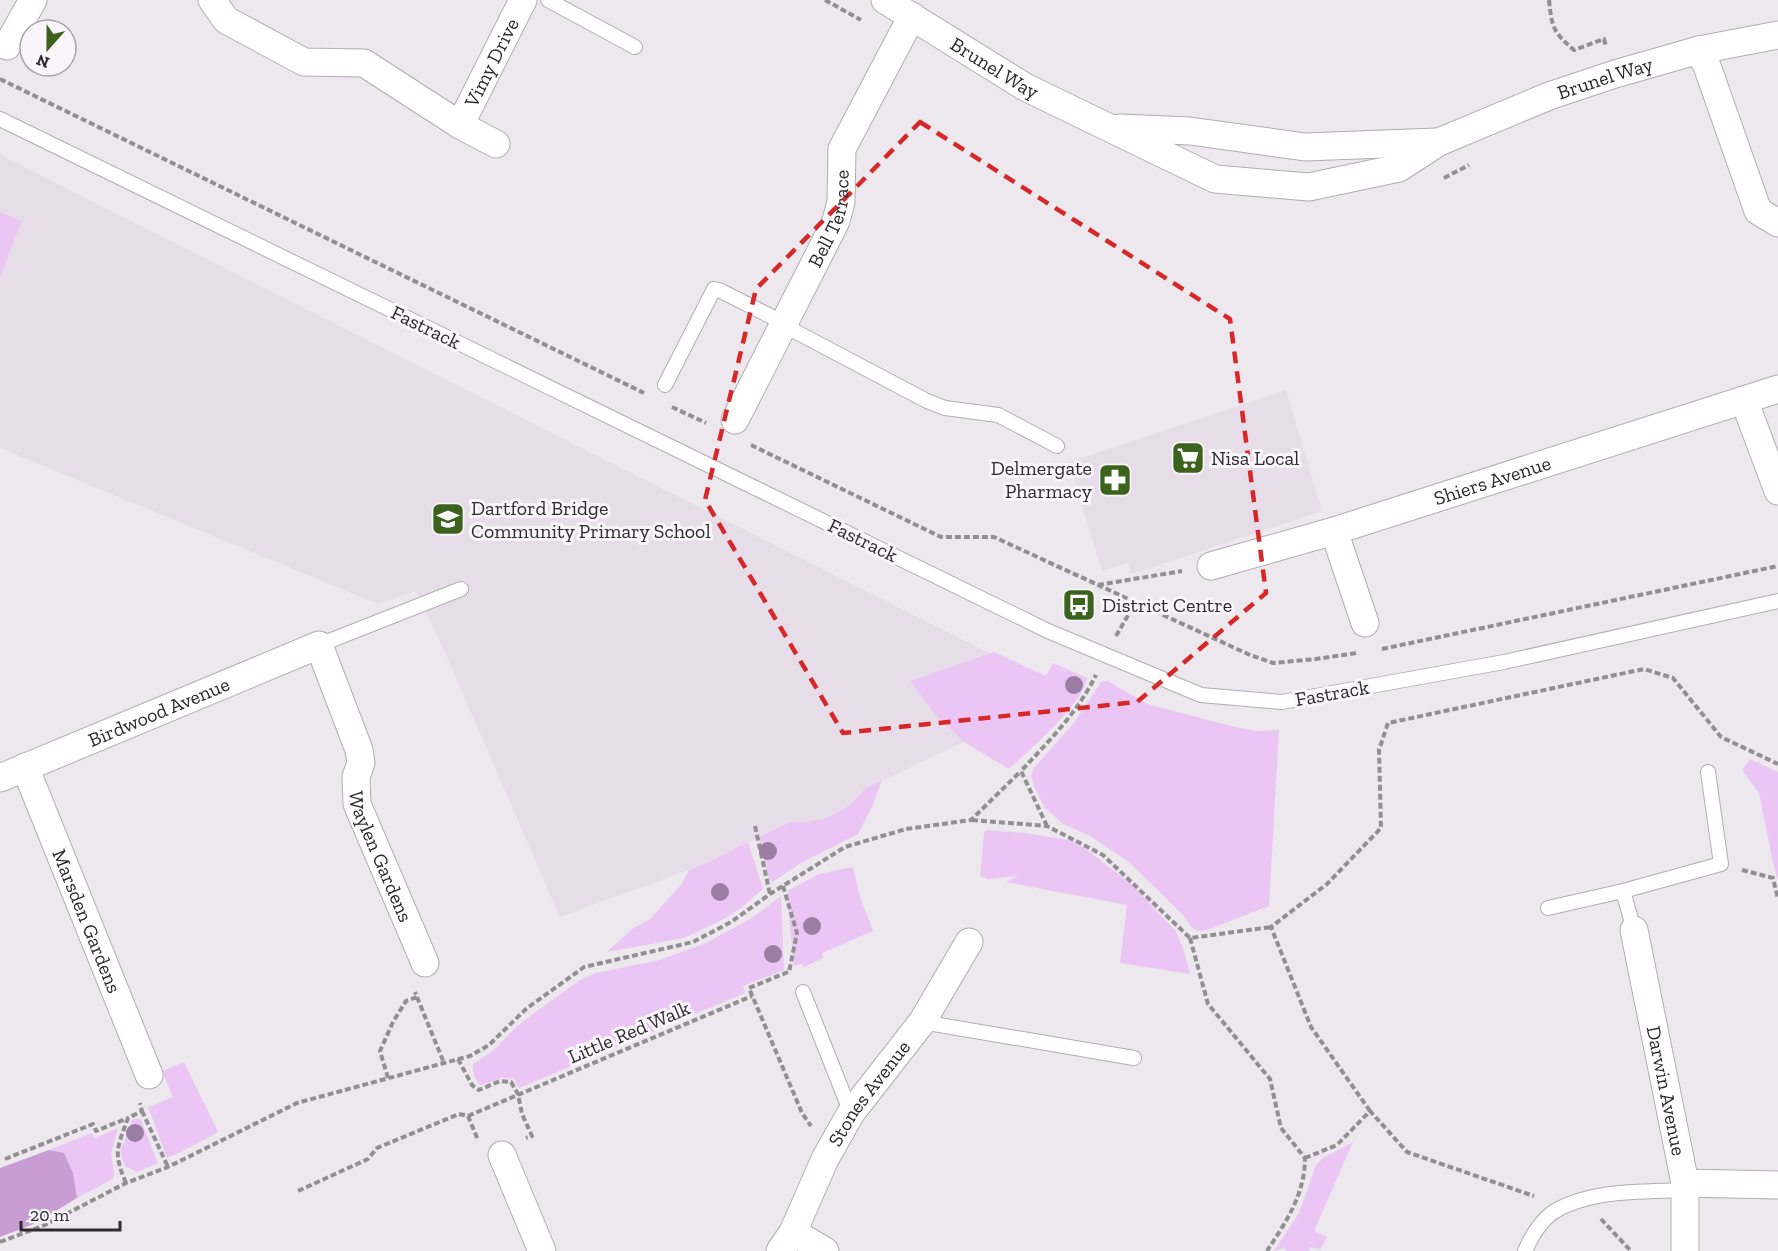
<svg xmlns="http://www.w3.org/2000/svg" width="1778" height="1251" font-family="'Zilla Slab',serif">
  <rect width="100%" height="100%" fill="#ece8ed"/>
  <path fill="#e7dde9" d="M 0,155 L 991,654 L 910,681 L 935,714 L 964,742 L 865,789 L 851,804 L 837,813 L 823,819 L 805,822 L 790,822 L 707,863 L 560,917 L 435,630 L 415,591 L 378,604 L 0,448 Z
    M 1286,390 L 1322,511 L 1131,574 L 1128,563 L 1102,571 L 1069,462 Z"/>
  <path fill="#ebc6f4" d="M 0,212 L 21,221 L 0,278 Z
    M 994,652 L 1046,676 L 1053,663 L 1087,678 C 1083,705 1029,750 1009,769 L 964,742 L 935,714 L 910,681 Z
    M 1102,681 L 1108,681 L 1147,704 L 1231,726 L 1256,731 L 1279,730 L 1269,906 L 1207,930 L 1198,931 L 1191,927 L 1183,915 L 1129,862 L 1090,836 L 1063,824 L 1044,807 L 1034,786 L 1031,776 L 1033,769 L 1073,724 Z
    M 1750,759 L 1778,772 L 1778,880 L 1774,867 L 1759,793 L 1742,770 Z
    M 882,780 L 872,807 L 858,834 L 801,863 L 772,882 L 769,879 L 759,837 L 790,822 L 805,822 L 823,819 L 837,813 L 851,804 L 865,789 Z
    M 986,830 L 1026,833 L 1070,840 L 1086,849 L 1131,884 L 1175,930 L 1183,948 L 1190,974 L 1120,963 L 1127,905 L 1006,882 L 1018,876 L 988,879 L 980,876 L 984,833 Z
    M 748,842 L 763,889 L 741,908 L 722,920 L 684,938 L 607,952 L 632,929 L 650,919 L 681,885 L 689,870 L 707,863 Z
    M 853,867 L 860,897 L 873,931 L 822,953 L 823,958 L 804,967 L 802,964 L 794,966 L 787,897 L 789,890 L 819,874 Z
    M 781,896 L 784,970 L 743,986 L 745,993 L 519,1088 L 514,1079 L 502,1078 L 481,1085 C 474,1080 472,1073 473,1064 L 494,1050 L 516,1027 L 533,1014 L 580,980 L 596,973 L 660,960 L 706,943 L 752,918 Z
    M 184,1062 L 218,1132 L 181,1152 L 167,1158 L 148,1107 L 173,1097 L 162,1071 Z
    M 140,1118 L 158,1163 L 137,1172 L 125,1166 L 121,1155 L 121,1150 L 132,1120 Z
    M 118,1128 L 111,1154 L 114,1174 L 113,1179 L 77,1198 L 73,1173 L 64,1153 L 49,1150 L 92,1133 L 95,1138 Z
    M 1353,1142 L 1314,1231 L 1327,1237 L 1320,1250 L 1311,1247 L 1309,1251 L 1286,1251 L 1285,1248 L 1274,1251 L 1299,1213 L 1316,1165 L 1323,1158 Z"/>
  <path fill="#c89dd3" d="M 49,1150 L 64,1153 L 73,1173 L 77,1198 L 36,1223 L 0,1237 L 0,1168 Z"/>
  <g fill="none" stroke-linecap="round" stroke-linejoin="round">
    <g stroke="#b1adb2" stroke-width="16">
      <path id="lane" d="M 548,0 L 635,47
        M 0,119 L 1048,631 L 1201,695 L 1282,702 L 1504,662 L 1778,601
        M 783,325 L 927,401 L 945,408 L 998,415 L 1057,446
        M 665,385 L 714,289 L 719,290 L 784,323
        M 319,645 L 461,589
        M 1623,891 L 1634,930
        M 1548,908 L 1623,891 L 1721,864 L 1708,772
        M 803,992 L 851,1113
        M 922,1022 L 1134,1058
        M 1525,1251 C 1531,1237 1540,1222 1552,1213 C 1589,1189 1642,1192 1685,1190"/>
    </g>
    <g stroke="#b1adb2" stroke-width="29">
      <g id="street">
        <path d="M 212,0 L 226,20 L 304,62 L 364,63 L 460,125 L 496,144"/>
        <path id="s1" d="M 885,0 L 1025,87 L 1215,179 L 1309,187 L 1399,168 L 1439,142 L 1549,96 L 1615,74 L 1699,50 L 1778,35"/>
        <path d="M 7,46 L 33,0"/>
        <path d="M 1699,50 L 1707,66 L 1758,211 L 1778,223"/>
        <path id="s2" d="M 460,125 L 523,0"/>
        <path d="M 1120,128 L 1190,131 L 1305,147 L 1437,142"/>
        <path d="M 1744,400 L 1778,491"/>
        <path id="s3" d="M 735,420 L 836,221 L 841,202 L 842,149 L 912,16"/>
        <path d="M 1334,531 L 1365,623"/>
        <path id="s4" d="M 1211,566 L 1334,531 L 1778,389"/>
        <path id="s5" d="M 25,767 L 149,1075"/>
        <path id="s6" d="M 0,778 L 319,645 L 359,750 L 361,763 L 356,777 L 357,804 L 425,963"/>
        <path id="s7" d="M 1634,930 L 1685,1183 L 1685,1251"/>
        <path d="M 502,1155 L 542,1251"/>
        <path d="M 1685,1183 L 1778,1185"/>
        <path d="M 793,1232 L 825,1251"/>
        <path id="s8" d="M 780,1251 L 793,1232 L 825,1159 L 851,1113 L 922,1022 L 969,942"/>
      </g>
    </g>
    <path stroke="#928f93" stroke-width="4" stroke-dasharray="6 3" stroke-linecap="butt" d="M 825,0 L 861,20
      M 1549,0 C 1552,28 1553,32 1574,50 L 1604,39 L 1606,46
      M 0,79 L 644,393
      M 1444,178 L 1469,165
      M 672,407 L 706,423
      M 751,445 L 941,537 L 994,537 L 1250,655 L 1273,663 L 1316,659 L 1357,653
      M 1098,585 L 1182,571
      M 1116,636 L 1135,603
      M 1382,649 L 1778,566
      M 972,820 L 1047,826 L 1103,855 L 1190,938 L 1271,927
      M 755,826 L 770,894
      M 1047,826 L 1021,771 C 1049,741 1078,712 1096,675
      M 1742,870 L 1773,878 L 1778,899
      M 783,886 L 797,933 L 789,972
      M 1190,938 L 1208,1004 L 1270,1079 L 1281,1128 L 1305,1158 C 1305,1194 1286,1222 1267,1251
      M 788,972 L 749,988 L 802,1113 L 811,1126
      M 417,997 L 444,1063
      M 458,1059 L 472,1085 L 479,1090 L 500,1081 L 511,1082 L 518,1094 L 522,1114 L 532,1136 L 526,1138
      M 388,1078 L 380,1051 L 393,1022 L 406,1001 L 417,997 L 415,992
      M 142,1111 L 168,1167
      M 1370,1111 L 1311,1027 L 1271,927 L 1327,884 L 1381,828 L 1379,750 L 1388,723 L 1644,669 L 1673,678 L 1721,737 L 1778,764
      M 468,1116 L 752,996
      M 1305,1158 L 1337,1145 L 1370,1111 L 1407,1152 L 1534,1196
      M 5,1159 L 93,1124 L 96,1131 L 128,1118
      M 126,1183 C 113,1153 117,1148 128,1118 L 142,1111 L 140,1103
      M 298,1191 L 368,1159 L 377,1148 L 459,1114 L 468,1116 L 478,1140
      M 1601,1219 L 1631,1251
      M 0,1242 L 45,1225 L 126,1183 L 168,1167 L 297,1103 L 470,1056 L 489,1045 L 526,1009 L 584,967 L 693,942 L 731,922 L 770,894 L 845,847 L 906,829 L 971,820 L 1021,771"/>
    <use href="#lane" stroke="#fff" stroke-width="14"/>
    <use href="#street" stroke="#fff" stroke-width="27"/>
  </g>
  <g fill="#9b7ca2">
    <circle cx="1074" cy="685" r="9"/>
    <circle cx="768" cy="851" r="9"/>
    <circle cx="720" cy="892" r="9"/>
    <circle cx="812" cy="926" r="9"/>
    <circle cx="773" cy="954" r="9"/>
    <circle cx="135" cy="1133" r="9"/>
  </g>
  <path fill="none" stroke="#d62828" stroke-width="4.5" stroke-dasharray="12 8" stroke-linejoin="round" d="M 920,122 L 1230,319 L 1266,593 L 1137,702 L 843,733 L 705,500 L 756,289 Z"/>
  <defs>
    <g id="supermarket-square" transform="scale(1.725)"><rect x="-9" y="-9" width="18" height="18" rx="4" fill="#3b631e" stroke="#f9f5fb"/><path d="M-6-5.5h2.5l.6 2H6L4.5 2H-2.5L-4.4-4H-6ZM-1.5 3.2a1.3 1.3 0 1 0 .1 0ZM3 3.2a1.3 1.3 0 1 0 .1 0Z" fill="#fff"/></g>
    <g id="pharmacy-square" transform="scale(1.725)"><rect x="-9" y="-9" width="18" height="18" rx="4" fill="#3b631e" stroke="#f9f5fb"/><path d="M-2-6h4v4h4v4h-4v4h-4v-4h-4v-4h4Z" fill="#fff"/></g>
    <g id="school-square" transform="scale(1.725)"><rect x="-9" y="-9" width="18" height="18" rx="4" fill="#3b631e" stroke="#f9f5fb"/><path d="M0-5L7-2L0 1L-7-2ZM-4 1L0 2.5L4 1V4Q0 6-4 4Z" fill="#fff"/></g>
    <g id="bus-square" transform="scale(1.725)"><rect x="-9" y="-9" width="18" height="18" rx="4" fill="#3b631e" stroke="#f9f5fb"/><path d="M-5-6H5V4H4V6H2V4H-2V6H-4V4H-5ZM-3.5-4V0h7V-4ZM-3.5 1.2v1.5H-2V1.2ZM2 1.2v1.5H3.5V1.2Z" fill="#fff"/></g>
  </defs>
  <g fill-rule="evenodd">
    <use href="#supermarket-square" x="1188" y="458"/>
    <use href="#pharmacy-square" x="1115" y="480"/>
    <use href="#school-square" x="448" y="519"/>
    <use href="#bus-square" x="1079" y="605"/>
  </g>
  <g text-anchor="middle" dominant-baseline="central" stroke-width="6" stroke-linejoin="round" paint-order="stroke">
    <g font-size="20" fill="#2c2a2c" stroke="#f9f5fb">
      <text stroke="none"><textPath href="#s2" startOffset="70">Vimy Drive</textPath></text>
      <text stroke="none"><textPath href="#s1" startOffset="129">Brunel Way</textPath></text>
      <text stroke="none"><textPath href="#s1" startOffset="788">Brunel Way</textPath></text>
      <text stroke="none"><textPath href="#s3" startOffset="224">Bell Terrace</textPath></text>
      <text transform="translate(426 327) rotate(26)">Fastrack</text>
      <text stroke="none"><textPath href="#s4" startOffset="294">Shiers Avenue</textPath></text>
      <text transform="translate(863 540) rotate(26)">Fastrack</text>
      <text transform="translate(1332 693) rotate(-10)">Fastrack</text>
      <text stroke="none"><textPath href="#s6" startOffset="172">Birdwood Avenue</textPath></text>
      <text stroke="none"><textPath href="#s6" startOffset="570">Waylen Gardens</textPath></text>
      <text stroke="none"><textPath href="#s5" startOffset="166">Marsden Gardens</textPath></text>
      <text transform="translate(629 1032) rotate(-23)">Little Red Walk</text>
      <text stroke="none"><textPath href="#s7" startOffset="164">Darwin Avenue</textPath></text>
      <text stroke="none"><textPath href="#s8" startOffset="182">Stones Avenue</textPath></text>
    </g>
    <g font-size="20" fill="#2c2a2c" stroke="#f9f5fb" text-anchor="start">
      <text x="1211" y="458">Nisa Local</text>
      <text x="1092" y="468" text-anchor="end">Delmergate<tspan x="1092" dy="23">Pharmacy</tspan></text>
      <text x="471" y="508">Dartford Bridge<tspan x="471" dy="23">Community Primary School</tspan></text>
      <text x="1102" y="605">District Centre</text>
    </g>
  </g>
  <g transform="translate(48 48) rotate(201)"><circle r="28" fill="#f9f5fb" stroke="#a7a4a8" stroke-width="1.5"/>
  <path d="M0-4.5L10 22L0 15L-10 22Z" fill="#3b631e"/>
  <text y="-9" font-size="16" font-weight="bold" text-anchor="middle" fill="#2c2a2c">N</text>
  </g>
  <path d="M21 1221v9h99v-9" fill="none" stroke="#2c2a2c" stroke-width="3"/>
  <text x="30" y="1221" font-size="18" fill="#2c2a2c" stroke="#f9f5fb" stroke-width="4.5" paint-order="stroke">20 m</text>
</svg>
